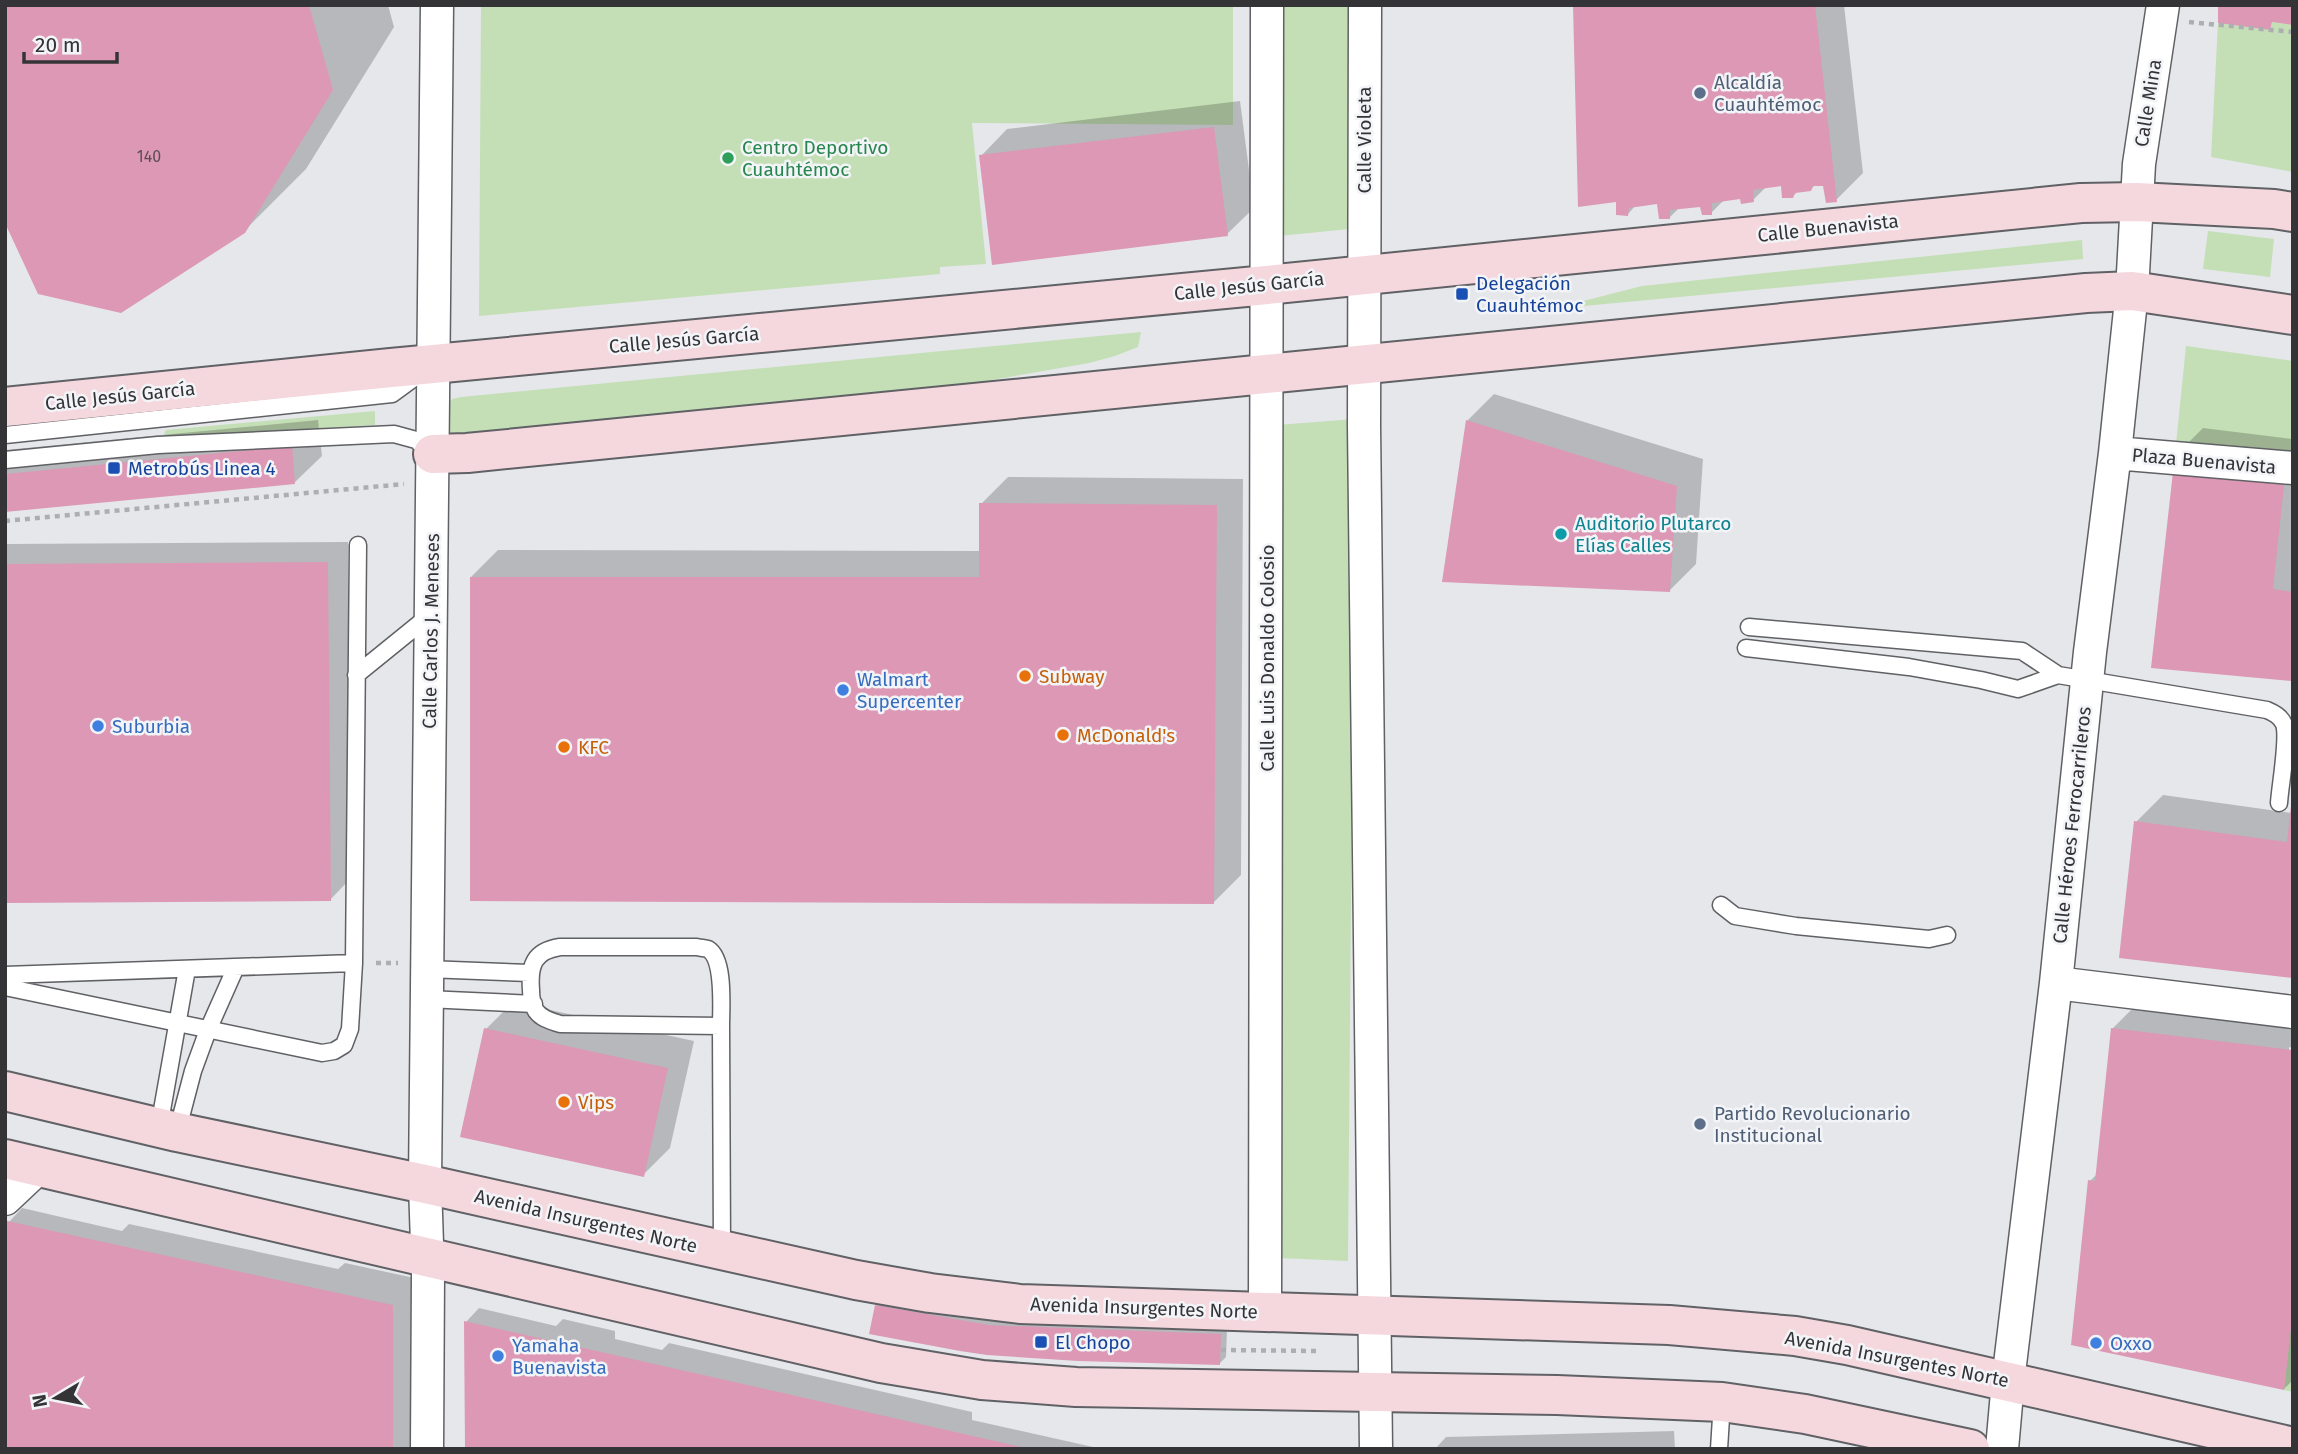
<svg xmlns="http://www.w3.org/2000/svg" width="2298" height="1454" font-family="'Fira Sans',sans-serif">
  <rect width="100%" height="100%" fill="#e5e7eb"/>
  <path fill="#c4dfb6" d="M 481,5 L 1233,5 L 1233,125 L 972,123 L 986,264 L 940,267 L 940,274 L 479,316 Z
    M 1282,5 L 1350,5 L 1349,229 L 1279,236 Z
    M 2272,22 L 2293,25 L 2293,172 L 2211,157 L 2218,23 L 2270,30 Z
    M 2208,231 L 2274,239 L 2270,277 L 2203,269 Z
    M 2082,240 L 2083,259 L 1552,309 L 1642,286 Z
    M 1141,332 L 1138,347 L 1115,356 L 1089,363 L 969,384 L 456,435 L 449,433 C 447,421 444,409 452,399 L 461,397 Z
    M 2186,346 L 2293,361 L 2293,472 L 2175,454 Z
    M 375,411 L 375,425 L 167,437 L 164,434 L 166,430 Z
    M 1355,419 L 1348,1261 L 1279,1258 L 1277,425 Z
    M 2293,1309 L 2293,1392 L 2284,1390 Z"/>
  <path fill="#0003" d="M 5,5 L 388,5 L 394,27 L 306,169 L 244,231 Z
    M 1575,5 L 1844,5 L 1863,173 L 1836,200 L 1825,184 L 1816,184 L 1810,190 L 1798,191 L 1793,196 L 1783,184 L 1767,186 L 1753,200 L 1741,197 L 1724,200 L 1711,213 L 1701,206 L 1680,207 L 1670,217 L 1658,202 L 1636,205 L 1628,214 L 1618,200 Z
    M 1240,101 L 1254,208 L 1227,234 L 981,156 L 1007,129 Z
    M 1494,394 L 1703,459 L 1696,564 L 1669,591 L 1444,581 L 1468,420 Z
    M 318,420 L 322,456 L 295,482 L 5,511 L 5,450 Z
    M 2203,428 L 2293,439 L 2293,677 L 2291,679 L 2176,455 Z
    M 1008,477 L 1243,479 L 1241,875 L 1214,902 L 471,577 L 498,550 L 981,551 L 981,504 Z
    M 348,542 L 350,879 L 330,900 L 5,901 L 5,544 Z
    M 2163,795 L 2292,813 L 2293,977 L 2136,822 Z
    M 513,1002 L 694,1041 L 670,1148 L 643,1175 L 486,1029 Z
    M 2139,1002 L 2293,1027 L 2293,1048 L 2289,1047 L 2289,1051 L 2293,1051 L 2293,1380 L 2284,1389 L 2090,1181 L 2097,1174 L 2113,1028 Z
    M 22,1208 L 122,1231 L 129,1224 L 338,1269 L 345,1263 L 419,1279 L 418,1449 L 9,1449 L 9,1222 Z
    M 883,1300 L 1227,1329 L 1226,1357 L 1220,1363 L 987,1354 L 877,1306 Z
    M 479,1308 L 556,1326 L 563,1319 L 615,1331 L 615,1339 L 662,1350 L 669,1343 L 972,1412 L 972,1420 L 1102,1449 L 467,1449 L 466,1322 Z
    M 1674,1431 L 1675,1449 L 1435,1449 L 1446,1437 Z"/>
  <path fill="#dc98b4" d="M 5,5 L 309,5 L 333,90 L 245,233 L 121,313 L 38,294 L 5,223 Z
    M 1573,5 L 1815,5 L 1837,202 L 1826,203 L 1823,186 L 1813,186 L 1811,191 L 1795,193 L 1793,198 L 1782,198 L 1781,186 L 1753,190 L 1754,202 L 1741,204 L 1740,199 L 1712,203 L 1712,215 L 1702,215 L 1700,207 L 1670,210 L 1670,219 L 1659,219 L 1657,204 L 1629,208 L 1628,216 L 1616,215 L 1616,202 L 1578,207 Z
    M 2218,5 L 2293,5 L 2293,25 L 2272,22 L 2270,30 L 2218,23 Z
    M 1214,127 L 1228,236 L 992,265 L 979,155 Z
    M 1466,420 L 1677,486 L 1670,592 L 1442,582 Z
    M 292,446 L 295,484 L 5,512 L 5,474 Z
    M 2175,454 L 2286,467 L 2273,589 L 2293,592 L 2292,681 L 2151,668 Z
    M 979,503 L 1217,505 L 1214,904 L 470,901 L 470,577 L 979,577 Z
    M 328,562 L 331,901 L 5,903 L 5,564 Z
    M 2291,806 L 2293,806 L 2293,978 L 2119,958 L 2134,821 L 2287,842 Z
    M 484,1028 L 668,1068 L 644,1177 L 460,1137 Z
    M 2111,1028 L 2293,1050 L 2293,1309 L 2284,1390 L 2071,1345 L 2088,1180 L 2095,1181 Z
    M 7,1221 L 393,1305 L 393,1449 L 7,1449 Z
    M 875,1305 L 989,1325 L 1221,1334 L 1220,1365 L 1078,1361 L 987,1355 L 960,1351 L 869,1334 Z
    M 464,1321 L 1026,1448 L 1026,1449 L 465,1449 Z"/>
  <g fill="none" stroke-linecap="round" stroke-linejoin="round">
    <g stroke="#606165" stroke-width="19">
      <path id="lane" d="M 5,435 L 392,394 L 418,375
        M 5,460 L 158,445 L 394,434 L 416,440 L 433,454
        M 1749,627 L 2022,651 L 2058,675 L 2267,710 C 2274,713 2280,716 2284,724 C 2289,738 2280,786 2279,803
        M 1746,648 L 1909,667 L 1981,680 L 2018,689 L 2058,675
        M 356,675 L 430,615
        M 1721,905 L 1735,916 L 1796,926 L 1929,939 L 1947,935
        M 560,947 L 697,947 C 700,948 705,948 708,949 C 725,959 721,1007 721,1026 L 560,1024 C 551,1021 542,1019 536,1011 C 532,1005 531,997 531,990 C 529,965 534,951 560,947 Z
        M 427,969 L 530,973
        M 5,975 L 354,963
        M 5,987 L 322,1053 L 334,1051 L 344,1045 L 350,1029 L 354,963 L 358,545
        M 427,999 L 534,1004
        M 721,1026 L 722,1249
        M 159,1127 L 187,969
        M 177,1132 L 193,1071 L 208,1030 L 236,967
        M 1719,1449 L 1722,1402"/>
    </g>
    <g stroke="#606165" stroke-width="35">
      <path id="street" d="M 1365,5 L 1364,426 L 1376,1449
        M 2115,453 L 2293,468
        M 2056,983 L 2293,1012
        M 5,1199 L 39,1167
        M 1265,1312 L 1267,5
        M 427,1449 L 428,1274 L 425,1184 L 437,5
        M 2002,1449 L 2008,1381 L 2056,983 L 2090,652 L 2115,453 L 2132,291 L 2139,164 L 2163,5"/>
    </g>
    <g stroke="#606165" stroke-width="42">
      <path id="secondary" d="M 5,407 L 391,368 L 1267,285 L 2081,203 L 2137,202 L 2274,209 L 2293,212
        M 433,454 L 467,453 L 2086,293 L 2132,291 L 2293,315
        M 5,1091 L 177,1132 L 425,1184 L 856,1280 L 930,1293 L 1020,1304 L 1669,1325 L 1795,1336 L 1847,1345 L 2293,1447
        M 5,1159 L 881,1363 L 982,1380 L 1076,1387 L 1557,1395 L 1722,1402 L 1805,1414 L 1970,1449"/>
    </g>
    <path stroke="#acaeb1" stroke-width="4.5" stroke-dasharray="5 5" stroke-linecap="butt" d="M 2189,22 L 2293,32
      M 5,521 L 404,484
      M 376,963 L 398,963
      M 1221,1350 L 1318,1351"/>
    <use href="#lane" stroke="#fff" stroke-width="16"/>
    <use href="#street" stroke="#fff" stroke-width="32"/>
    <use href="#secondary" stroke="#f5d8de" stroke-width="38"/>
  </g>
  <g fill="#5c6f8a" stroke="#f3f4f8" stroke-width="2.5">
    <circle cx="1700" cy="93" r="7"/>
    <circle cx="1700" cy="1124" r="7"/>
  </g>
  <circle fill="#2e9e5b" stroke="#f3f4f8" stroke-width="2.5" cx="728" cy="158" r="7"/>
  <g fill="#1a4fb4" stroke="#f3f4f8" stroke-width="2.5">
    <rect x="1455" y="287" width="14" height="14" rx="3.5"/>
    <rect x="107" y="461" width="14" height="14" rx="3.5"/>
    <rect x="1034" y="1335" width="14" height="14" rx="3.5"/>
  </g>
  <circle fill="#0f9aa8" stroke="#f3f4f8" stroke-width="2.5" cx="1561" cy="534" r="7"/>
  <g fill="#e8710a" stroke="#f3f4f8" stroke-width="2.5">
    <circle cx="1025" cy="676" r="7"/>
    <circle cx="1063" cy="735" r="7"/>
    <circle cx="564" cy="747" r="7"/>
    <circle cx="564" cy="1102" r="7"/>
  </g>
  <g fill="#3f7fe0" stroke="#f3f4f8" stroke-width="2.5">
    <circle cx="843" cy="690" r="7"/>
    <circle cx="98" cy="726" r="7"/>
    <circle cx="2096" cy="1343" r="7"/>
    <circle cx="498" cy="1356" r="7"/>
  </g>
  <g text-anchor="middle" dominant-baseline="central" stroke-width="5" stroke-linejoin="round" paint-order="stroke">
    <g font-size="16" fill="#5e4d56">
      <text x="149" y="156">140</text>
    </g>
    <g font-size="19" fill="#4e5e75" stroke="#f3f4f8" text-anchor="start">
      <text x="1714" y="82">Alcaldía<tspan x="1714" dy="22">Cuauhtémoc</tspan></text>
      <text x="1714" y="1113">Partido Revolucionario<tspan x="1714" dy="22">Institucional</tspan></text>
    </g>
    <g font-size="19" fill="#343436" stroke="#f3f4f8">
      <text transform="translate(2148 103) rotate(-81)">Calle Mina</text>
      <text transform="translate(1364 140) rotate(-90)">Calle Violeta</text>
      <text transform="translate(1828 228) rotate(-6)">Calle Buenavista</text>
      <text transform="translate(1249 286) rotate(-6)">Calle Jesús García</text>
      <text transform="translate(684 340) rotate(-5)">Calle Jesús García</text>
      <text transform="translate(120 396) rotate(-6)">Calle Jesús García</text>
      <text transform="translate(2204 461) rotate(5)">Plaza Buenavista</text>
      <text transform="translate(431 631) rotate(-89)">Calle Carlos J. Meneses</text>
      <text transform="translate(1267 658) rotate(-90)">Calle Luis Donaldo Colosio</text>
      <text transform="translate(2072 825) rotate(-84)">Calle Héroes Ferrocarrileros</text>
      <text transform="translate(586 1221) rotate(13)">Avenida Insurgentes Norte</text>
      <text transform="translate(1144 1308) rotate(2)">Avenida Insurgentes Norte</text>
      <text transform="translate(1897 1359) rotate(11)">Avenida Insurgentes Norte</text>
    </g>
    <g font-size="19" fill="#27864d" stroke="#f3f4f8" text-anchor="start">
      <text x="742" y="147">Centro Deportivo<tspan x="742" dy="22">Cuauhtémoc</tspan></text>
    </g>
    <g font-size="19" fill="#164399" stroke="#f3f4f8" text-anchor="start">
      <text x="1476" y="283">Delegación<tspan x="1476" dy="22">Cuauhtémoc</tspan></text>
      <text x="128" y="468">Metrobús Linea 4</text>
      <text x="1055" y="1342">El Chopo</text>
    </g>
    <g font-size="19" fill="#0d838f" stroke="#f3f4f8" text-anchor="start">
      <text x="1575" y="523">Auditorio Plutarco<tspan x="1575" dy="22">Elías Calles</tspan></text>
    </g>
    <g font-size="19" fill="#c56008" stroke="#f3f4f8" text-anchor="start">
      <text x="1039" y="676">Subway</text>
      <text x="1077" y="735">McDonald's</text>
      <text x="578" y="747">KFC</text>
      <text x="578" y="1102">Vips</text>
    </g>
    <g font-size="19" fill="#366cbe" stroke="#f3f4f8" text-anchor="start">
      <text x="857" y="679">Walmart<tspan x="857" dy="22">Supercenter</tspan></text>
      <text x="112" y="726">Suburbia</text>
      <text x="2110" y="1343">Oxxo</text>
      <text x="512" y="1345">Yamaha<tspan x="512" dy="22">Buenavista</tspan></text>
    </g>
  </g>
  <rect width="2298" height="1454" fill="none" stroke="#343436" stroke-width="14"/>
  <g transform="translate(56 1398) rotate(260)" stroke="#f3f4f8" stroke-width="5" paint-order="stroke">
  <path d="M0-5L12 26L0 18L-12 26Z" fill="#343436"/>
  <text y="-10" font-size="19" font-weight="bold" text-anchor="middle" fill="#343436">N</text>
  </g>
  <path d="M24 52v10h93v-10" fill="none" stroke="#343436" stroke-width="3.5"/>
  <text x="35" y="52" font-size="21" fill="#343436" stroke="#f3f4f8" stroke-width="5" paint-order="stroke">20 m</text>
</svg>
